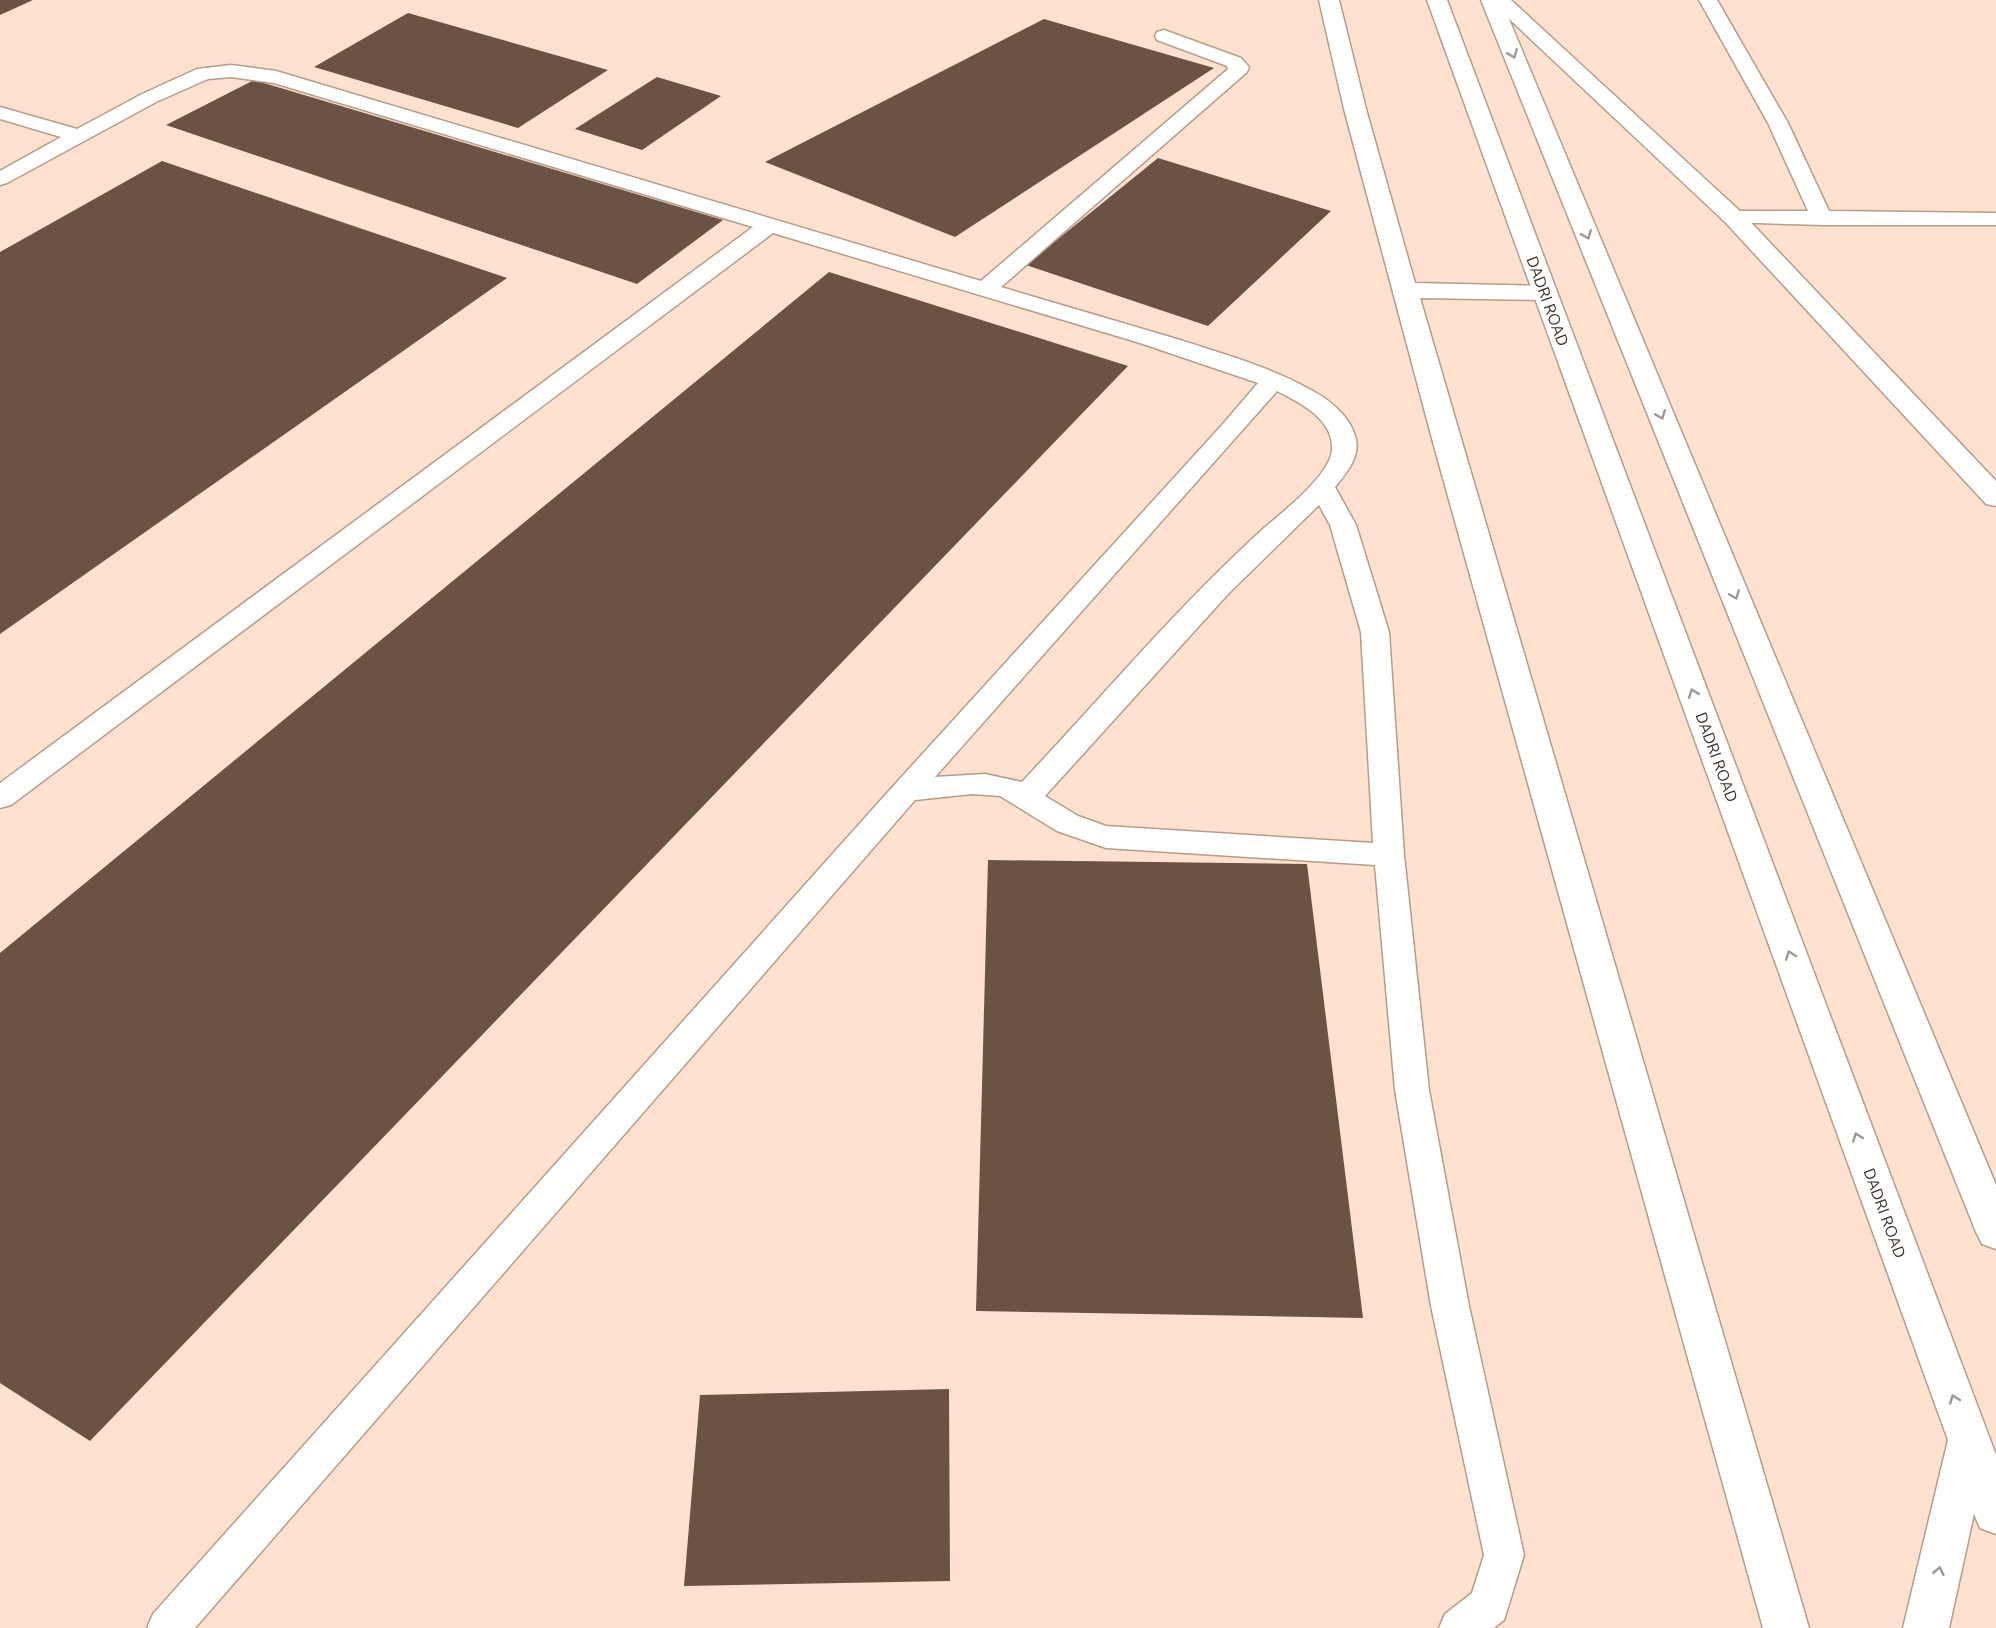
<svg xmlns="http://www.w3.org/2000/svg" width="1996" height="1628" font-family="Ubuntu,sans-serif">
  <rect width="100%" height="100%" fill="#fee2cf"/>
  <path fill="#6b5343" d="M 0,0 L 33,0 L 0,15 Z
    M 408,13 L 608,70 L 518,128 L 314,67 Z
    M 1044,19 L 1214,68 L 955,237 L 765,162 Z
    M 657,77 L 721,96 L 642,150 L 575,129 Z
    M 254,80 L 723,220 L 637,284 L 166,125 Z
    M 1158,158 L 1331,211 L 1208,326 L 1026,265 Z
    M 162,161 L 507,278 L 0,634 L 0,252 Z
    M 829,272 L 1128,366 L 90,1441 L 0,1383 L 0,953 Z
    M 988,860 L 1307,864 L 1363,1318 L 976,1311 Z
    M 949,1389 L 950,1581 L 684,1586 L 700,1395 Z"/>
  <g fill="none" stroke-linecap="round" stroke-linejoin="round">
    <g stroke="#b69c8a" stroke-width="3">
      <path id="lane" d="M 1699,0 L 1717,0 L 1788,123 L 1829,211 L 1996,213 L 1996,225 L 1822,225 L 1725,222 L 1722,217 L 1725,212 L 1733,211 L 1808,211 L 1768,123 Z
        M 1164,30 L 1241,58 L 1249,67 L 1247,72 L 1001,287 C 1061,305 1120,322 1180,340 C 1224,354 1270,367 1311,390 C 1330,400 1351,417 1356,439 C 1360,458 1346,473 1335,487 L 1356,525 L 1389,632 L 1404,855 L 1429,1090 L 1469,1306 L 1524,1555 L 1504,1620 L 1494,1628 L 1439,1628 L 1445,1614 L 1472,1593 L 1484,1555 L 1431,1306 L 1395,1090 L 1375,865 L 1106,848 L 1057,831 L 1000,796 L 972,794 L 915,800 L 195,1628 L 147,1628 L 153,1614 L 896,783 L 1222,425 L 1258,383 L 1140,343 L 773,233 L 11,805 L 0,808 L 0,783 L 753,227 L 274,83 L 231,77 L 208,79 L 156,102 L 7,183 L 0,185 L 0,171 L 61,137 L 0,119 L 0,107 L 77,129 L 142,94 L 197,69 L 231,65 L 276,71 L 981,281 L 1228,69 L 1227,66 L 1157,40 L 1155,36 L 1157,32 ZM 1277,391 C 1300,403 1334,419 1332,450 C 1330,475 1283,512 1264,528 C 1178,606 1102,697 1022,782 L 985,774 L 935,777 ZM 1319,505 L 1330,525 L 1361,632 L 1373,843 L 1106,826 L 1078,816 L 1045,796 L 1229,593 Z"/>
    </g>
    <g stroke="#b69c8a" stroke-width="3">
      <path id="street" d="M 1319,0 L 1339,0 L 1366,109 L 1415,283 L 1545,286 L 1554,288 L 1557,293 L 1554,298 L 1545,300 L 1420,298 L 1809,1628 L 1763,1628 L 1434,446 L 1344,109 Z
        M 1489,0 L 1511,0 L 1741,212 L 1996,481 L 1996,506 L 1986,504 L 1725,222 Z"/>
    </g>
    <g stroke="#b69c8a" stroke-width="3">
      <path id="secondary" d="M 1427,0 L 1447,0 L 1996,1455 L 1996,1534 L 1980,1528 L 1974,1514 L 1949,1628 L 1903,1628 L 1948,1440 Z
        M 1481,0 L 1501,0 L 1996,1185 L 1996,1249 L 1982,1244 L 1976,1232 Z"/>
    </g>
    <use href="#lane" fill="#fff" fill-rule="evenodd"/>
    <use href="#street" fill="#fff" fill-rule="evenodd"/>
    <use href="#secondary" fill="#fff" fill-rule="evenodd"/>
  </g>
  <defs><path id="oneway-chevron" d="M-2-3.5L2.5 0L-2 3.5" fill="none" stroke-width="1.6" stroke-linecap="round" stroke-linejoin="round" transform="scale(1.5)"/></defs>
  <g stroke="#9d9894">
    <use href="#oneway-chevron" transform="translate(1513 54) rotate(68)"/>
    <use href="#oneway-chevron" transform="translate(1587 235) rotate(68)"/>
    <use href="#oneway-chevron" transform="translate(1661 415) rotate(68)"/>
    <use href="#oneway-chevron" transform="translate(1735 595) rotate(68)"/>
    <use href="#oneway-chevron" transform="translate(1693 693) rotate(-110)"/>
    <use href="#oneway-chevron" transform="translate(1790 955) rotate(-110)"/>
    <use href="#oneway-chevron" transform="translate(1857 1137) rotate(-110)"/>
    <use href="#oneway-chevron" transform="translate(1954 1399) rotate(-110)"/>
    <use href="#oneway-chevron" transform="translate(1939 1571) rotate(-77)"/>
  </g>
  <g text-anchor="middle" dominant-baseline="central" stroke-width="6" stroke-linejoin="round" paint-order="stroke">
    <g font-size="16" fill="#3b3029" stroke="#fff">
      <text transform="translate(1548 301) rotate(70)">DADRI ROAD</text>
      <text transform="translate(1717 757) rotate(70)">DADRI ROAD</text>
      <text transform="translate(1885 1213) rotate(70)">DADRI ROAD</text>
    </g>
  </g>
</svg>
